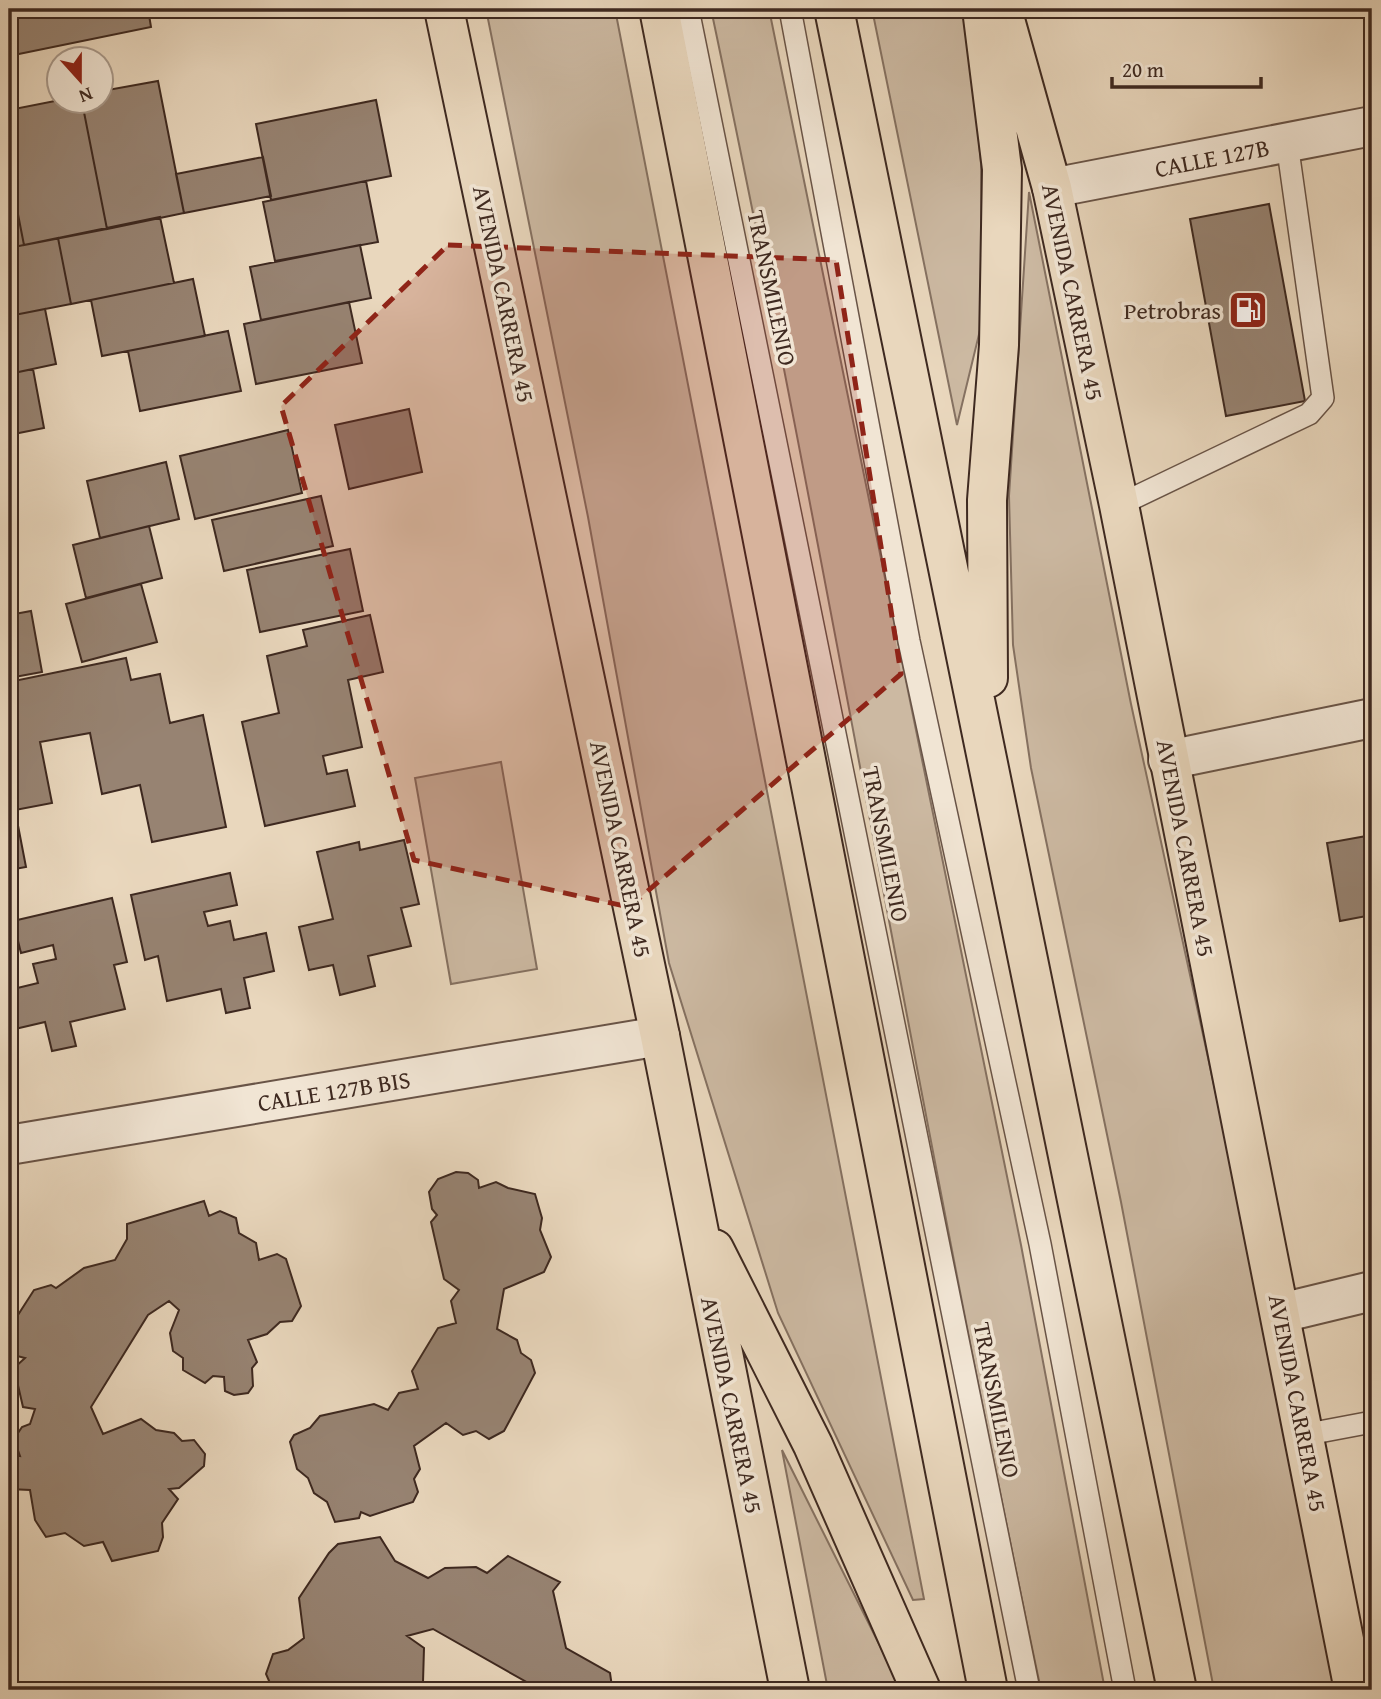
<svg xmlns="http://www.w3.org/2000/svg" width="1381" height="1699" font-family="'Gentium Book Plus',serif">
  <rect width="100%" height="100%" fill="#e9d7bd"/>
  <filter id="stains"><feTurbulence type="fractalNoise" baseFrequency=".00286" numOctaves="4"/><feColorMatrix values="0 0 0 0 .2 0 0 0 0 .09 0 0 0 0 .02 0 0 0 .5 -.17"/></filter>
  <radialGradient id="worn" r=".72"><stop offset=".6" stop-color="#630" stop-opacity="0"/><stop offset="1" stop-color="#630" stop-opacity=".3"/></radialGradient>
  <path fill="#ccb9a2" stroke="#857161" stroke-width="2" d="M 486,9 L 615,9 L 924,1599 L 913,1600 L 778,1313 L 669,963 L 588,517 Z
    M 711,9 L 769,9 L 1021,1245 L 1105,1690 L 1041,1690 C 922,1131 829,568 711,9 Z
    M 872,9 L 967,9 L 981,164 L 982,322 L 957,425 Z
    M 1029,192 L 1131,704 L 1268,1333 L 1337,1690 L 1214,1690 L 1121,1202 L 1031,768 L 1013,645 L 1009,496 Z
    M 501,762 L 537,969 L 451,984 L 415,778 Z
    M 782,1450 L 902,1690 L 828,1690 Z"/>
  <path fill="#978372" stroke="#3e2920" stroke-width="2" d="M 9,9 L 148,9 L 151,27 L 9,56 Z
    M 158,81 L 184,213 L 107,229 L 82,102 L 102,102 L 102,91 Z
    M 60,100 L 82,102 L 107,229 L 24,245 L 9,169 L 9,110 Z
    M 376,100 L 391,176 L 271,200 L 256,124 Z
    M 263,157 L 271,196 L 184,213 L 176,174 Z
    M 366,181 L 378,242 L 275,261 L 263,202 Z
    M 15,199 L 24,245 L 9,248 L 9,200 Z
    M 1269,204 L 1305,401 L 1226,416 L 1190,219 Z
    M 160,217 L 174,283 L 71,304 L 58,238 Z
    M 58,238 L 71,304 L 9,316 L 9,248 Z
    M 360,245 L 371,298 L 261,320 L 250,267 Z
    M 193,279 L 205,336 L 102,356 L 91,300 Z
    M 349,302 L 362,363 L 256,384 L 244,324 Z
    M 45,309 L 56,364 L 9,374 L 9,316 Z
    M 228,331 L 241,391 L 140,411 L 128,351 Z
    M 33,369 L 44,428 L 9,435 L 9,374 Z
    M 409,409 L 422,472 L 349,489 L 335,425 Z
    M 288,430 L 302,493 L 195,519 L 180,456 Z
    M 166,462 L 179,519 L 100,538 L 87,481 Z
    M 321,496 L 333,546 L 224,571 L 212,520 Z
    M 149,526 L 162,578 L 86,598 L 73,545 Z
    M 350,549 L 363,611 L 260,632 L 247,570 Z
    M 9,566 L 17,609 L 9,610 Z
    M 141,584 L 157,642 L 82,662 L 66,604 Z
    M 31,611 L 42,672 L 9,678 L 9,615 Z
    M 370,615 L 383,672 L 348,680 L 362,747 L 323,756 L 327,774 L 347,770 L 355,806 L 265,826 L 242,722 L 279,713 L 267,656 L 307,646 L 303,630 Z
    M 126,658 L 131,680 L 160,674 L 170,723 L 203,715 L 226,827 L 152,842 L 140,785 L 102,794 L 90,733 L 40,742 L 52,803 L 15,810 L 26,867 L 9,870 L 9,682 Z
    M 1372,835 L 1372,915 L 1340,921 L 1327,843 Z
    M 404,840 L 419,904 L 401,908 L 411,946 L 368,956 L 375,986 L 340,995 L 333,965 L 309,970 L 299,927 L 333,919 L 317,852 L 359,842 L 360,850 Z
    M 230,873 L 237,905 L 204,912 L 208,926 L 230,921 L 234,940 L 266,933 L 274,971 L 244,978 L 250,1008 L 226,1013 L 221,989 L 167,1001 L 158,956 L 145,960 L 131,895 Z
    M 112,898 L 127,962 L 114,965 L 125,1009 L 70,1022 L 76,1046 L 52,1051 L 45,1022 L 15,1029 L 9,990 L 38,983 L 33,964 L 56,959 L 53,945 L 21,953 L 13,921 Z
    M 456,1172 L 468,1173 L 478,1180 L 479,1188 L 496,1182 L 508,1188 L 535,1194 L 542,1218 L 540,1230 L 551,1257 L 544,1272 L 504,1289 L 497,1329 L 517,1340 L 521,1353 L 531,1360 L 535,1373 L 504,1431 L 489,1439 L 476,1431 L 463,1435 L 446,1423 L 414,1446 L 420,1469 L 414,1479 L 418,1492 L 413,1502 L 370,1516 L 361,1512 L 359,1518 L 335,1522 L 327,1502 L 314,1493 L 308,1478 L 297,1469 L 290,1442 L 294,1435 L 310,1428 L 320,1416 L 374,1404 L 388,1410 L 399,1393 L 418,1389 L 412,1371 L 438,1328 L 456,1323 L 451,1301 L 459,1290 L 444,1279 L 431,1222 L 437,1215 L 432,1209 L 429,1192 L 438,1179 Z
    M 204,1201 L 209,1216 L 220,1211 L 236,1218 L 239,1233 L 256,1243 L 259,1260 L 277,1254 L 286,1259 L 301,1306 L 292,1321 L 280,1322 L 267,1334 L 248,1340 L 257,1362 L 252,1368 L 253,1386 L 248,1393 L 234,1395 L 225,1391 L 224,1377 L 213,1376 L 205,1383 L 183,1370 L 183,1358 L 173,1351 L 170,1333 L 179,1310 L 169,1301 L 148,1315 L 91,1407 L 103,1434 L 141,1419 L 156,1430 L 174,1433 L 182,1441 L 194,1440 L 205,1454 L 204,1466 L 179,1488 L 169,1489 L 178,1499 L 162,1523 L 163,1537 L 158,1551 L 112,1561 L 103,1542 L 84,1546 L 65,1533 L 46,1537 L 35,1520 L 30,1490 L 9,1489 L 9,1459 L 12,1455 L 20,1456 L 14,1439 L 22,1427 L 30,1424 L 35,1409 L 23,1407 L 14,1368 L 25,1358 L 17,1356 L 9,1329 L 34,1290 L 51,1285 L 56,1288 L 84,1268 L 115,1260 L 127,1239 L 127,1224 Z
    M 380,1537 L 395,1561 L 428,1578 L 445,1568 L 476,1567 L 487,1573 L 508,1556 L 560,1582 L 553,1591 L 566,1648 L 610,1673 L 612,1687 L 616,1690 L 533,1690 L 530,1684 L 433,1629 L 407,1636 L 424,1648 L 423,1682 L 415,1690 L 273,1690 L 266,1674 L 273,1654 L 288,1650 L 304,1638 L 299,1598 L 329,1553 L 338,1544 Z"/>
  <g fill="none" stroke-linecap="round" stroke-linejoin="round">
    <g stroke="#695447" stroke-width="24">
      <path id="lane" d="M 688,9 L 1029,1690
        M 790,9 L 909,641 L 1040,1244 L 1125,1690
        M 1119,505 L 1309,414 L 1323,398 L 1287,143
        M 1303,1435 L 1372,1422"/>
    </g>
    <g stroke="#695447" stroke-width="42">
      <path id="street" d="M 1052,188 L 1372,126
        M 1168,760 L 1372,718
        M 9,1145 L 660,1036
        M 1281,1313 L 1372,1291"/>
    </g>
    <g stroke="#3e2920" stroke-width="42">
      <path id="highway" d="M 444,9 L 660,1036 L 790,1690
        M 659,9 L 988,1690
        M 834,9 L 1177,1690
        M 982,9 L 1002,169 L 999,345 L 987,500 L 988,678
        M 1002,9 L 1052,188 L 1119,505 L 1354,1690
        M 714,1249 L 813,1445 L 921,1690"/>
    </g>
    <use href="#lane" stroke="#f1e5d4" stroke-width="21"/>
    <use href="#street" stroke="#f1e5d4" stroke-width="38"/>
    <use href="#highway" stroke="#e9d7bd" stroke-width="38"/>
  </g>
  <path fill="#8f2418" fill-opacity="0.2" stroke="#8f2418" stroke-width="5" stroke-dasharray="14 9" stroke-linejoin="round" d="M 448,245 L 836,260 L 901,674 L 629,907 L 414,860 L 281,406 Z"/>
  <defs>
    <g id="fuel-square" transform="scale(2.0125)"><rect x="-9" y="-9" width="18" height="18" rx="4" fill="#8f2418" stroke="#f1e5d4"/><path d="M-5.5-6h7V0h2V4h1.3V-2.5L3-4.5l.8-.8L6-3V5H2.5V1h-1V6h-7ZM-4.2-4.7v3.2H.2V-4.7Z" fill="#fff"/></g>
  </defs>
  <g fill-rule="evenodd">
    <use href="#fuel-square" x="1248" y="310"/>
  </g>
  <g text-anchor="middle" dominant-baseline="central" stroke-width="7" stroke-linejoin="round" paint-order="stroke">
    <g font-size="24" fill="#3e2920" stroke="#f1e5d4">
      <text transform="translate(1212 158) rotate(-11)">CALLE 127B</text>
      <text transform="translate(772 288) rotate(78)">TRANSMILENIO</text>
      <text transform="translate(1073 292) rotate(78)">AVENIDA CARRERA 45</text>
      <text transform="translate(504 294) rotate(78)">AVENIDA CARRERA 45</text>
      <text transform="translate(886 844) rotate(79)">TRANSMILENIO</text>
      <text transform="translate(1186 848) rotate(79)">AVENIDA CARRERA 45</text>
      <text transform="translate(621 849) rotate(78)">AVENIDA CARRERA 45</text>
      <text transform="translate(334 1091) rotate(-9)">CALLE 127B BIS</text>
      <text transform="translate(997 1400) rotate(79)">TRANSMILENIO</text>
      <text transform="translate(1298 1403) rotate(79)">AVENIDA CARRERA 45</text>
      <text transform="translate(732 1405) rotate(78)">AVENIDA CARRERA 45</text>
    </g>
    <g font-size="24" fill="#3e2920" stroke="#f1e5d4" text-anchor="end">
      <text x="1221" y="310">Petrobras</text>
    </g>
  </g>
  <rect width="1381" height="1699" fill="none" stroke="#e9d7bd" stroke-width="35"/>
  <rect x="10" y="10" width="1360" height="1678" fill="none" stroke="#3e2920" stroke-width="3.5"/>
  <rect x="18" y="18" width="1346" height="1664" fill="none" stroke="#3e2920" stroke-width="2"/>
  <g transform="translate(80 80) rotate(159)"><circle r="33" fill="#f1e5d4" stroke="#a99a8c" stroke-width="2"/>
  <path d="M0-5L12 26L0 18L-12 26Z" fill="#8f2418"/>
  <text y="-10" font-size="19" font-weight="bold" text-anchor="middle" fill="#3e2920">N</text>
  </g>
  <path d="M1112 77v10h149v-10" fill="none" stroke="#3e2920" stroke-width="3.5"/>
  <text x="1122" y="77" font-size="21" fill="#3e2920" stroke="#f1e5d4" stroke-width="5" paint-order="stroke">20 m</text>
  <rect width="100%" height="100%" filter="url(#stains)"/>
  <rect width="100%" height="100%" fill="url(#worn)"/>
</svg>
